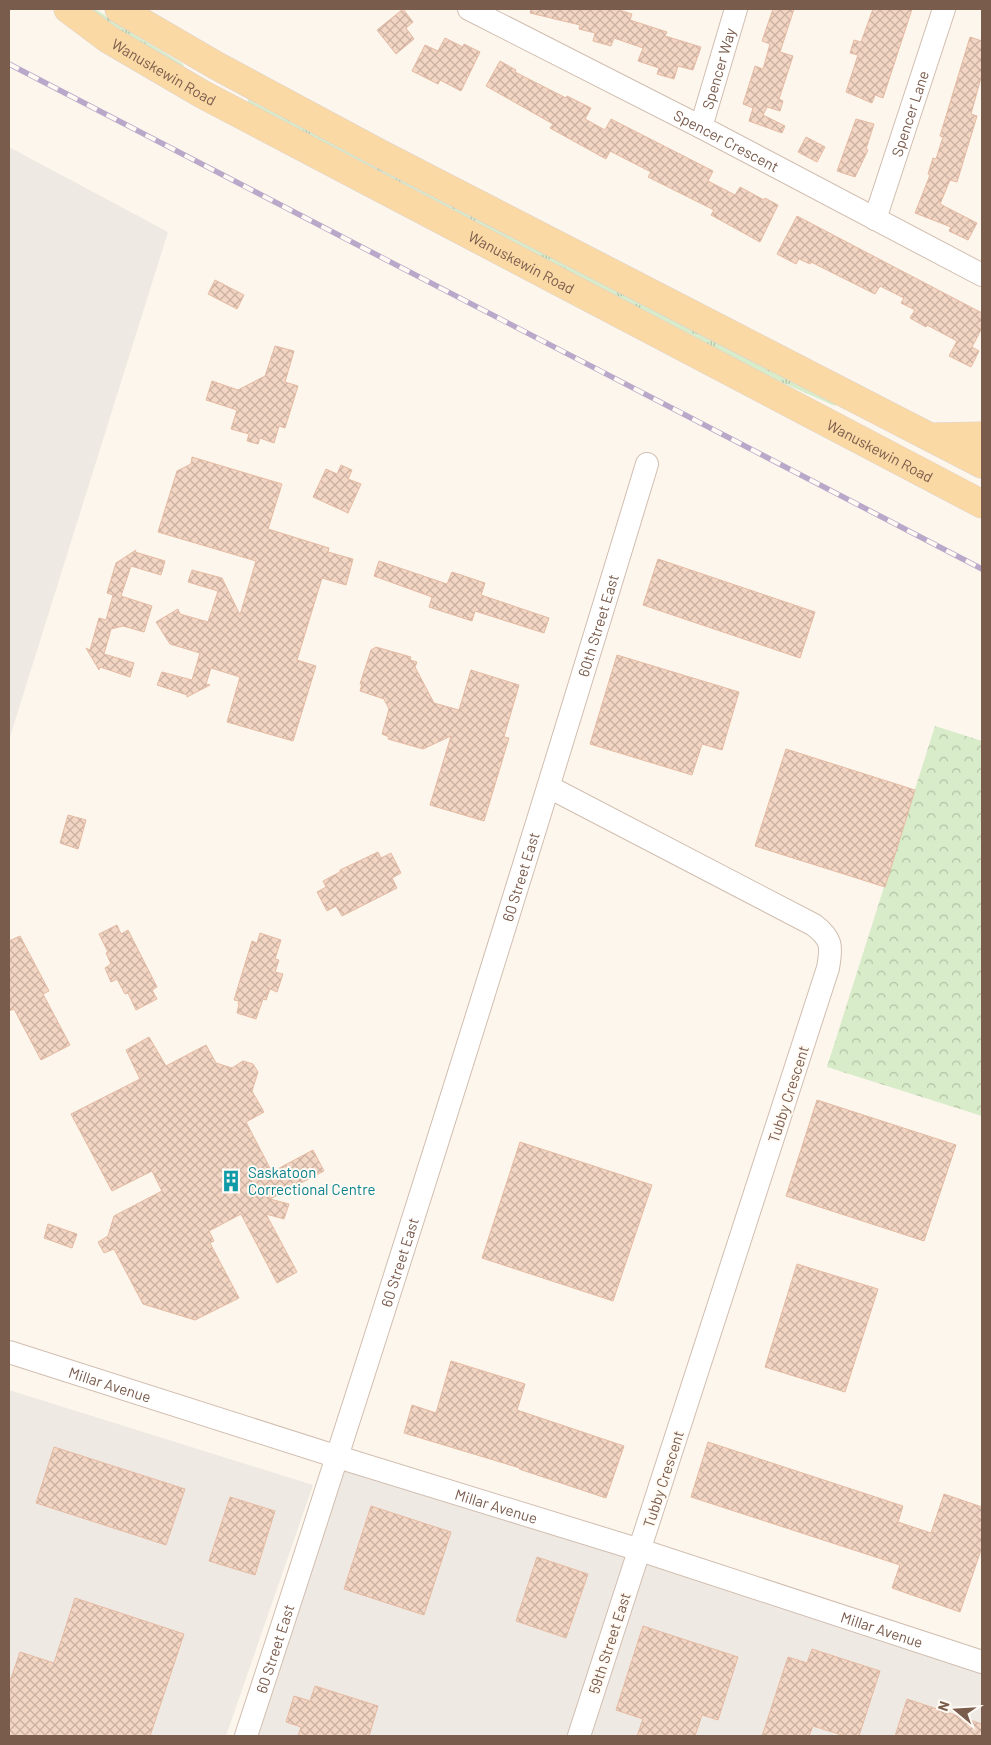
<svg xmlns="http://www.w3.org/2000/svg" width="991" height="1745" font-family="Barlow,sans-serif">
  <defs>
    <pattern id="grass-tufts" width="24" height="20" patternUnits="userSpaceOnUse" patternTransform="scale(1.25)"><rect width="24" height="20" fill="#d8ecc9"/><path d="M3 7l-1-3M5 7V3M7 7l1-3M15 17l-1-3M17 17v-4M19 17l1-3" fill="none" stroke="#b4c2a5"/></pattern>
    <pattern id="park-crowns" width="20" height="18" patternUnits="userSpaceOnUse" patternTransform="scale(1.25)"><rect width="20" height="18" fill="#d8ecc9"/><path d="M2 6a3 3 0 1 1 6 0M12 15a3 3 0 1 1 6 0" fill="none" stroke="#b4c2a5"/></pattern>
    <pattern id="building-cross-hatch" width="8" height="8" patternUnits="userSpaceOnUse" patternTransform="scale(1.25)"><rect width="8" height="8" fill="#f3d5c3"/><path d="M0 0l8 8M0 8l8-8" fill="none" stroke="#cab0a1"/></pattern>
  </defs>
  <rect width="100%" height="100%" fill="#fdf6ec"/>
  <path fill="#efe9e4" d="M 9,147 L 168,232 L 9,740 Z
    M 9,1390 L 313,1485 L 226,1736 L 9,1736 Z
    M 338,1457 L 982,1662 L 982,1736 L 247,1736 Z"/>
  <path fill="url(#grass-tufts)" d="M 85,9 L 95,9 L 137,36 L 183,64 L 184,67 L 181,69 Z
    M 249,99 L 836,404 L 835,406 L 774,379 L 246,104 Z"/>
  <path fill="url(#park-crowns)" d="M 935,726 L 982,741 L 982,1116 L 827,1067 Z"/>
  <path fill="url(#building-cross-hatch)" stroke="#e6bba3" d="M 403,9 L 413,22 L 406,28 L 414,39 L 396,54 L 377,30 Z
    M 531,9 L 616,9 L 632,14 L 630,20 L 667,32 L 665,36 L 701,47 L 693,70 L 678,66 L 674,79 L 657,74 L 659,68 L 638,61 L 643,48 L 614,38 L 611,46 L 593,41 L 595,33 L 579,29 L 580,25 L 530,13 Z
    M 773,9 L 794,9 L 780,52 L 793,56 L 779,99 L 783,101 L 780,111 L 767,107 L 763,115 L 785,126 L 782,133 L 749,121 L 753,108 L 743,104 L 755,66 L 763,69 L 770,44 L 762,41 Z
    M 873,9 L 912,9 L 883,98 L 875,95 L 872,103 L 846,92 L 858,55 L 850,53 L 854,40 L 861,42 Z
    M 970,37 L 982,41 L 982,74 L 971,114 L 977,116 L 957,182 L 950,180 L 940,204 L 977,223 L 968,240 L 949,231 L 951,227 L 915,213 L 930,175 L 928,174 L 933,158 L 936,159 L 943,137 L 940,136 Z
    M 445,38 L 463,47 L 464,44 L 480,52 L 461,91 L 440,80 L 438,84 L 412,71 L 425,45 L 438,51 Z
    M 500,61 L 516,70 L 515,72 L 566,98 L 567,96 L 591,108 L 585,119 L 605,130 L 611,119 L 713,171 L 708,181 L 735,195 L 740,187 L 764,200 L 765,198 L 778,205 L 760,242 L 711,215 L 714,210 L 648,177 L 651,172 L 610,151 L 606,159 L 550,128 L 553,124 L 486,86 Z
    M 856,119 L 874,124 L 866,149 L 868,150 L 855,177 L 837,171 Z
    M 806,137 L 825,147 L 817,162 L 798,152 Z
    M 797,216 L 982,313 L 982,328 L 972,347 L 979,351 L 971,367 L 949,356 L 957,341 L 927,325 L 926,327 L 910,318 L 915,310 L 901,303 L 904,298 L 880,286 L 875,294 L 811,262 L 810,264 L 799,259 L 796,264 L 777,254 Z
    M 215,280 L 244,295 L 237,309 L 208,294 Z
    M 275,346 L 294,351 L 285,382 L 298,386 L 285,428 L 279,426 L 274,443 L 260,438 L 258,444 L 247,441 L 249,434 L 231,429 L 237,410 L 206,400 L 212,381 L 238,390 L 265,376 Z
    M 192,457 L 282,484 L 268,529 L 329,548 L 328,552 L 353,559 L 346,585 L 322,578 L 297,660 L 316,666 L 293,741 L 227,722 L 240,677 L 211,668 L 206,684 L 210,685 L 187,697 L 187,695 L 157,685 L 162,672 L 192,680 L 200,653 L 170,644 L 156,622 L 178,609 L 180,614 L 208,622 L 218,591 L 188,582 L 192,570 L 222,578 L 240,615 L 256,561 L 158,532 L 177,471 L 191,464 Z
    M 341,465 L 352,470 L 348,479 L 361,484 L 348,513 L 313,497 L 326,469 L 337,474 Z
    M 136,550 L 135,552 L 165,561 L 161,575 L 131,566 L 121,596 L 152,606 L 144,632 L 123,626 L 111,629 L 104,654 L 134,663 L 130,677 L 100,667 L 99,670 L 86,648 L 90,650 L 99,618 L 106,620 L 113,595 L 107,593 L 116,563 Z
    M 658,559 L 815,612 L 800,658 L 643,605 Z
    M 379,561 L 447,584 L 452,572 L 485,583 L 481,595 L 549,618 L 544,633 L 475,611 L 472,621 L 429,607 L 432,597 L 374,576 Z
    M 376,647 L 411,657 L 410,660 L 417,662 L 415,667 L 434,703 L 459,710 L 471,670 L 519,685 L 504,737 L 509,738 L 484,821 L 430,805 L 451,736 L 423,749 L 388,739 L 389,737 L 382,734 L 389,709 L 384,699 L 360,691 L 362,684 L 360,684 L 371,650 Z
    M 617,655 L 739,692 L 722,750 L 702,744 L 692,775 L 590,744 Z
    M 786,749 L 915,790 L 885,887 L 755,846 Z
    M 68,815 L 86,820 L 78,849 L 60,843 Z
    M 378,852 L 381,858 L 391,853 L 401,873 L 392,878 L 397,888 L 342,916 L 336,906 L 327,911 L 317,892 L 326,887 L 323,881 L 340,872 L 340,870 Z
    M 117,925 L 121,934 L 128,930 L 157,987 L 152,990 L 157,999 L 136,1010 L 128,993 L 125,994 L 117,979 L 111,982 L 105,968 L 111,964 L 106,953 L 108,952 L 99,934 Z
    M 260,933 L 281,940 L 275,959 L 279,960 L 275,972 L 283,974 L 277,992 L 270,989 L 266,1000 L 263,999 L 256,1019 L 237,1013 L 239,1004 L 238,1004 L 239,1001 L 234,1000 L 252,941 L 257,943 Z
    M 20,936 L 49,991 L 43,994 L 70,1045 L 41,1060 L 14,1009 L 9,1011 L 9,941 Z
    M 149,1037 L 166,1066 L 206,1045 L 216,1063 L 232,1068 L 243,1061 L 253,1064 L 258,1072 L 252,1091 L 264,1112 L 246,1122 L 272,1172 L 313,1150 L 324,1171 L 270,1199 L 289,1204 L 284,1219 L 266,1214 L 297,1272 L 277,1283 L 241,1214 L 209,1231 L 214,1241 L 210,1243 L 239,1298 L 195,1320 L 143,1304 L 114,1249 L 104,1253 L 98,1242 L 108,1236 L 114,1216 L 162,1191 L 152,1171 L 112,1191 L 71,1114 L 140,1079 L 126,1050 Z
    M 817,1100 L 956,1145 L 924,1241 L 786,1196 Z
    M 520,1142 L 652,1185 L 613,1301 L 482,1258 Z
    M 48,1224 L 77,1234 L 72,1248 L 44,1238 Z
    M 797,1264 L 878,1289 L 845,1392 L 765,1367 Z
    M 451,1361 L 525,1384 L 517,1410 L 624,1446 L 606,1498 L 519,1469 L 520,1468 L 404,1433 L 412,1405 L 436,1413 Z
    M 708,1442 L 903,1506 L 898,1522 L 931,1533 L 944,1494 L 982,1507 L 982,1547 L 960,1612 L 892,1588 L 900,1565 L 691,1497 Z
    M 54,1447 L 185,1489 L 166,1545 L 36,1503 Z
    M 230,1497 L 275,1511 L 255,1575 L 209,1561 Z
    M 371,1506 L 451,1532 L 424,1615 L 344,1589 Z
    M 537,1557 L 588,1574 L 566,1638 L 516,1621 Z
    M 75,1598 L 184,1634 L 150,1736 L 9,1736 L 9,1684 L 20,1652 L 54,1663 Z
    M 643,1626 L 738,1657 L 718,1720 L 702,1715 L 695,1736 L 637,1736 L 643,1719 L 616,1710 Z
    M 812,1649 L 880,1671 L 859,1736 L 845,1736 L 813,1726 L 809,1736 L 762,1736 L 788,1657 L 807,1663 Z
    M 315,1686 L 378,1706 L 369,1736 L 298,1736 L 301,1727 L 286,1722 L 294,1696 L 310,1701 Z
    M 907,1699 L 982,1724 L 982,1736 L 895,1736 Z"/>
  <g fill="none" stroke-linecap="round" stroke-linejoin="round">
    <g stroke="#d1beb0" stroke-width="24">
      <g id="minor">
        <path id="s1" d="M 469,9 L 701,127 L 982,275"/>
        <path id="s2" d="M 701,127 L 736,9"/>
        <path id="s3" d="M 875,219 L 944,9"/>
        <path d="M 549,787 L 814,925 C 832,939 832,946 828,968 L 579,1736"/>
        <path id="s4" d="M 9,1352 L 338,1457 L 640,1550 L 982,1662"/>
        <path id="s5" d="M 246,1736 C 385,1314 518,889 647,464"/>
      </g>
    </g>
    <g stroke="#dad1cd" stroke-width="29">
      <g id="major">
        <path id="s6" d="M 68,9 L 108,39 L 202,94 L 982,504"/>
        <path d="M 119,9 L 217,66 L 379,153 L 982,464"/>
        <path d="M 934,437 L 982,436"/>
      </g>
    </g>
    <use href="#minor" stroke="#fff" stroke-width="22"/>
    <use href="#major" stroke="#fbd9a5" stroke-width="28"/>
    <g stroke="#b9a8c9" stroke-width="5.5">
      <path id="rail" d="M 9,64 L 982,569"/>
    </g>
    <use href="#rail" stroke="#fffaf3" stroke-width="4" stroke-dasharray="11" stroke-linecap="butt"/>
  </g>
  <defs>
    <g id="building-bare" transform="scale(1.725)"><path d="M-4-6H4V6H1V3H-1V6H-4ZM-2.5-4.3h1.7v1.8h-1.7ZM.8-4.3h1.7v1.8H.8ZM-2.5-1h1.7V.8h-1.7ZM.8-1h1.7V.8H.8Z" fill="#0f9aa8" stroke="#fffaf3" stroke-width="2.5" paint-order="stroke"/></g>
  </defs>
  <g fill-rule="evenodd">
    <use href="#building-bare" x="231" y="1181"/>
  </g>
  <g text-anchor="middle" dominant-baseline="central" stroke-width="4" stroke-linejoin="round" paint-order="stroke">
    <g font-size="15" fill="#7a5c4d" stroke="#fffaf3">
      <text stroke="none"><textPath href="#s2" startOffset="61">Spencer Way</textPath></text>
      <text stroke="none"><textPath href="#s6" startOffset="115">Wanuskewin Road</textPath></text>
      <text stroke="none"><textPath href="#s3" startOffset="111">Spencer Lane</textPath></text>
      <text stroke="none"><textPath href="#s1" startOffset="289">Spencer Crescent</textPath></text>
      <text stroke="none"><textPath href="#s6" startOffset="520">Wanuskewin Road</textPath></text>
      <text stroke="none"><textPath href="#s6" startOffset="925">Wanuskewin Road</textPath></text>
      <text stroke="none"><textPath href="#s5" startOffset="1165">60th Street East</textPath></text>
      <text stroke="none"><textPath href="#s5" startOffset="902">60 Street East</textPath></text>
      <text transform="translate(788 1094) rotate(-72)">Tubby Crescent</text>
      <text stroke="none"><textPath href="#s5" startOffset="498">60 Street East</textPath></text>
      <text stroke="none"><textPath href="#s4" startOffset="106">Millar Avenue</textPath></text>
      <text transform="translate(663 1479) rotate(-72)">Tubby Crescent</text>
      <text stroke="none"><textPath href="#s4" startOffset="511">Millar Avenue</textPath></text>
      <text stroke="none"><textPath href="#s4" startOffset="916">Millar Avenue</textPath></text>
      <text transform="translate(609 1643) rotate(-72)">59th Street East</text>
      <text stroke="none"><textPath href="#s5" startOffset="92">60 Street East</textPath></text>
    </g>
    <g font-size="15" fill="#0d838f" stroke="#fffaf3" text-anchor="start">
      <text x="248" y="1172">Saskatoon<tspan x="248" dy="17">Correctional Centre</tspan></text>
    </g>
  </g>
  <rect width="991" height="1745" fill="none" stroke="#7a5c4d" stroke-width="20"/>
  <g transform="translate(956 1710) rotate(288)" stroke="#fffaf3" stroke-width="4" paint-order="stroke">
  <path d="M0-4L9 19L0 12L-9 19Z" fill="#7a5c4d"/>
  <text y="-8" font-size="14" font-weight="bold" text-anchor="middle" fill="#7a5c4d">N</text>
  </g>
</svg>
